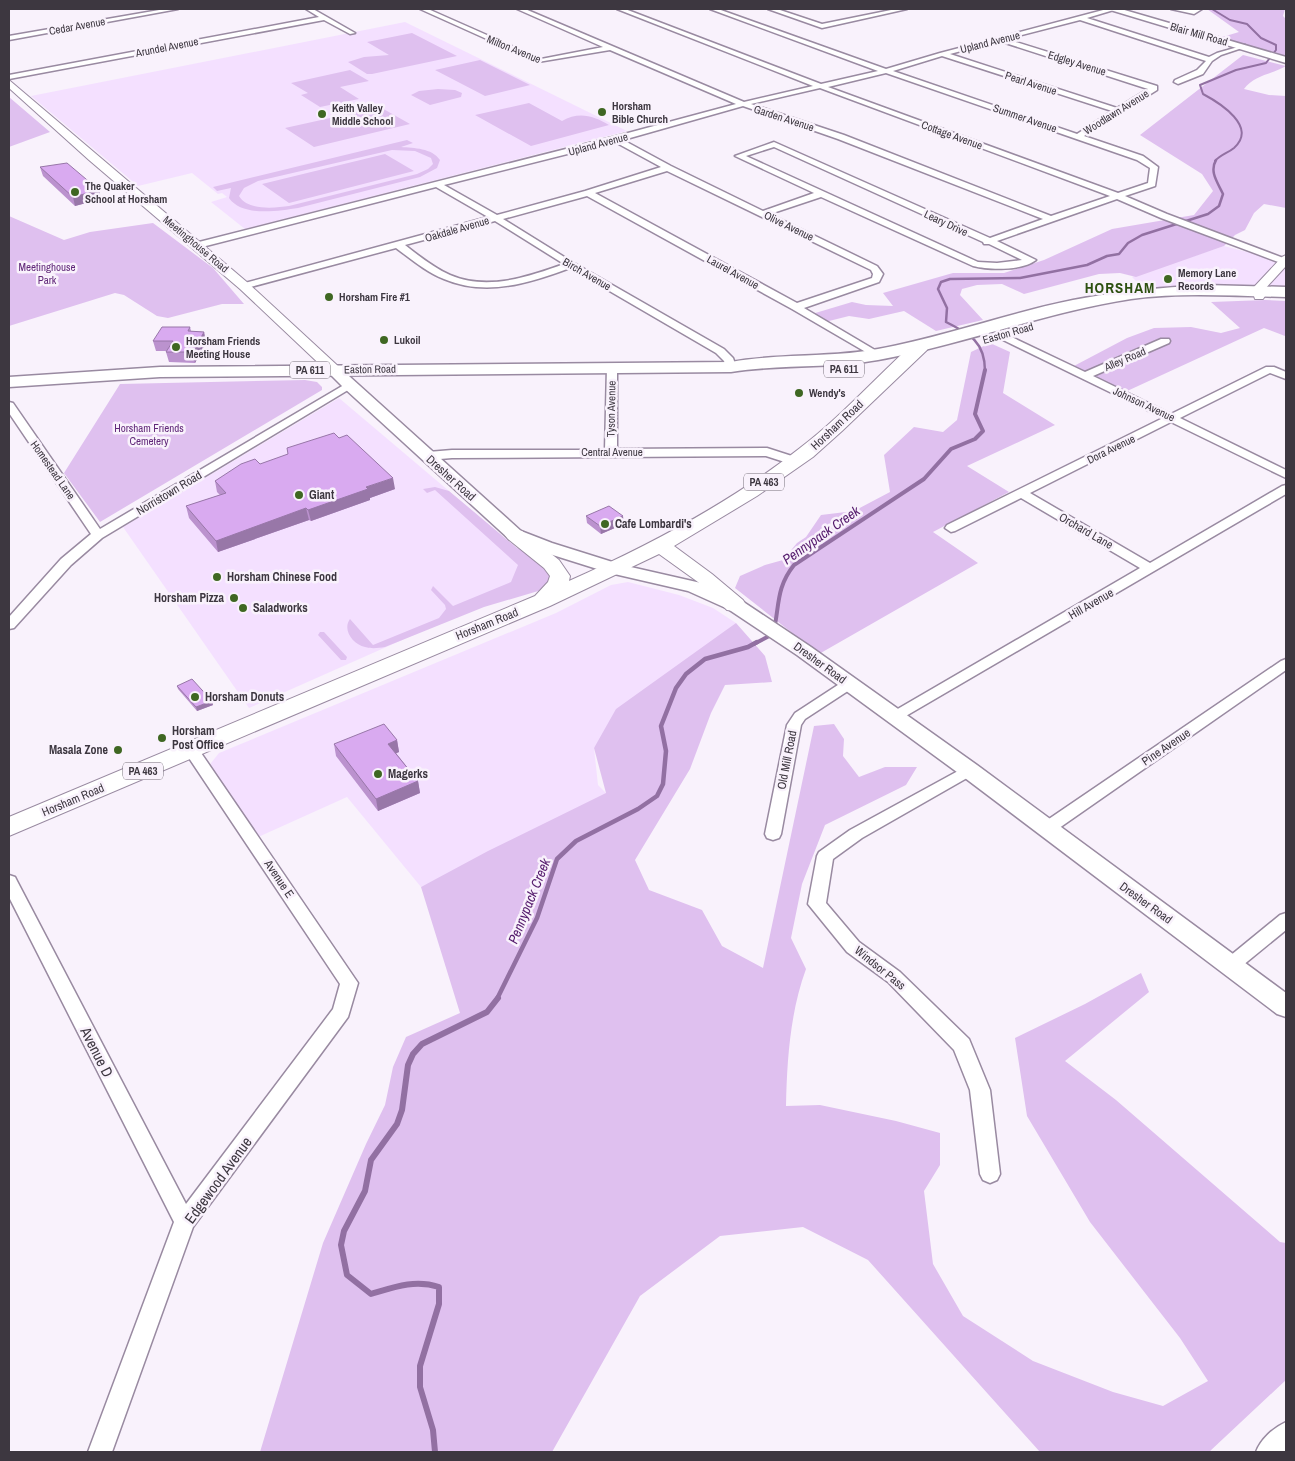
<svg xmlns="http://www.w3.org/2000/svg" width="1295" height="1461" font-family="'Archivo Narrow',sans-serif">
  <rect width="100%" height="100%" fill="#f9f2fc"/>
  <path fill="#f4e0ff" d="M 405,22 L 627,131 L 245,229 L 211,202 L 227,197 L 222,193 L 218,194 L 192,173 L 138,186 L 31,96 Z
    M 1224,246 L 1286,262 L 1286,289 L 1252,287 L 1143,288 L 1132,277 Z
    M 339,398 L 546,573 L 481,605 L 249,708 L 123,527 Z
    M 628,582 L 679,595 L 713,608 L 736,623 L 622,712 L 594,748 L 598,785 L 609,796 L 421,887 L 347,797 L 256,838 L 210,768 L 211,763 L 219,753 L 556,613 L 611,585 Z"/>
  <path fill="#dfc0ef" fill-rule="evenodd" d="M 1207,9 L 1285,9 L 1283,16 L 1286,19 L 1286,57 L 1219,38 L 1239,32 Z
    M 412,33 L 457,56 L 372,74 L 367,74 L 348,62 L 364,57 L 389,55 L 367,42 Z
    M 1243,55 L 1286,66 C 1273,74 1254,75 1244,89 L 1269,95 L 1286,96 L 1286,208 L 1264,204 L 1254,213 L 1245,230 L 1235,235 L 1224,246 L 1136,277 L 1120,273 L 1099,274 L 1024,294 L 1002,284 L 977,285 L 962,289 L 960,295 L 983,320 L 936,331 L 904,311 L 869,319 L 849,316 L 825,322 L 812,314 L 852,302 L 866,305 L 893,306 L 883,293 L 953,273 L 1004,273 L 1044,260 L 1112,229 L 1194,215 L 1213,191 L 1202,174 L 1140,135 Z
    M 480,60 L 530,85 L 485,96 L 435,70 Z
    M 350,70 L 369,81 L 340,87 L 359,99 L 320,107 L 301,95 L 308,93 L 291,83 Z
    M 438,89 L 455,90 L 462,93 L 461,97 L 430,105 L 411,95 L 419,91 Z
    M 9,97 L 50,132 L 9,147 Z
    M 529,103 L 562,121 C 579,111 594,116 609,125 L 531,146 L 475,115 Z
    M 380,107 L 410,124 L 314,147 L 285,128 Z
    M 407,140 L 413,143 L 401,147 C 414,148 432,148 440,160 L 437,168 L 420,177 L 298,208 C 278,211 242,217 229,198 L 231,188 L 217,191 L 213,187 ZM 392,150 L 415,151 L 431,158 L 433,164 L 428,169 L 417,174 L 289,206 C 275,208 248,211 239,196 L 244,188 L 258,181 Z
    M 385,154 L 414,171 L 289,203 L 262,184 Z
    M 9,216 L 64,240 L 90,232 L 153,223 L 213,268 L 244,304 L 222,304 L 168,318 L 157,316 L 124,295 L 115,293 L 9,326 Z
    M 1265,300 L 1286,301 L 1285,336 L 1264,328 L 1125,392 L 1072,367 L 1127,338 L 1154,328 L 1191,327 L 1221,333 L 1240,328 L 1211,302 Z
    M 990,343 L 1010,352 L 1003,393 L 1055,425 L 967,466 L 1009,492 L 933,532 L 978,563 L 819,654 L 735,588 L 740,576 L 765,565 L 783,560 L 797,543 L 806,537 L 821,515 L 854,511 L 890,492 L 884,455 L 914,427 L 943,432 L 957,420 L 971,352 Z
    M 305,380 L 317,382 L 322,387 L 322,390 L 100,522 L 64,473 L 120,384 Z
    M 435,487 L 449,491 L 517,548 L 530,554 L 551,572 L 551,583 L 545,589 L 484,607 L 385,647 C 378,648 372,649 365,647 C 353,644 342,630 350,619 L 373,645 L 439,618 L 446,609 L 445,605 L 431,590 L 433,586 L 453,606 L 511,582 L 518,565 L 435,490 L 427,493 L 423,489 Z
    M 736,623 L 765,656 L 772,682 L 725,685 L 711,713 L 690,769 L 635,860 L 649,890 L 702,910 L 722,946 L 763,968 L 814,726 L 834,724 L 844,739 L 843,756 L 859,777 L 885,767 L 917,767 L 906,785 L 825,825 L 802,884 L 791,938 L 806,969 C 790,1013 787,1060 786,1106 L 820,1105 L 896,1121 L 940,1133 L 940,1165 L 924,1191 L 933,1264 L 963,1316 L 1033,1361 L 1113,1392 L 1163,1406 L 1208,1381 L 1180,1338 L 1090,1222 L 1027,1116 L 1015,1038 L 1085,1004 L 1141,973 L 1149,992 L 1065,1061 L 1116,1100 L 1280,1242 L 1286,1243 L 1286,1380 L 1209,1452 L 1040,1452 L 868,1260 L 803,1227 L 720,1236 L 640,1296 L 552,1452 L 260,1452 L 323,1243 L 366,1144 L 385,1105 L 393,1067 L 406,1037 L 460,1013 L 421,887 L 488,851 L 606,793 L 594,748 L 616,709 Z
    M 320,632 L 324,632 L 347,657 L 346,660 L 341,660 L 318,635 Z"/>
  <g fill="none" stroke-linecap="round" stroke-linejoin="round">
    <path stroke="#9270a2" stroke-width="2" d="M 1212,9 L 1230,20 L 1247,24 L 1261,38 L 1276,45 L 1276,50 L 1266,63 L 1236,70 L 1200,85 L 1203,94 C 1220,103 1258,127 1234,148 C 1228,153 1220,155 1215,161"/>
    <path stroke="#9270a2" stroke-width="2.5" d="M 985,371 C 985,342 970,334 946,322 L 947,308 L 938,289 L 941,282 L 950,279 L 1020,278 L 1087,265 L 1107,256 L 1119,254 L 1128,243 L 1142,235 L 1208,214 L 1219,206 L 1223,194 C 1218,183 1209,172 1216,160"/>
    <path stroke="#9270a2" stroke-width="4" d="M 754,644 L 773,634 C 780,607 775,589 794,565 L 924,479 L 951,449 L 975,439 L 983,431 L 975,414 L 985,370"/>
    <path stroke="#9270a2" stroke-width="4.5" d="M 497,999 L 537,918 L 557,859 L 576,841 L 638,809 L 657,796 L 663,784 L 666,751 L 661,726 L 676,688 L 686,674 L 705,659 L 748,647 L 757,642"/>
    <path stroke="#9270a2" stroke-width="6" d="M 435,1452 L 433,1430 L 420,1387 L 420,1366 L 439,1304 L 439,1287 C 415,1279 394,1287 371,1294 L 347,1275 L 341,1245 L 344,1231 L 365,1191 L 371,1160 L 397,1124 L 402,1110 L 408,1065 L 413,1054 L 422,1044 L 487,1012 L 498,998"/>
    <g stroke="#998aa1" stroke-width="3">
      <path id="minor" d="M 165,9 L 178,9 L 9,40 L 9,36 Z
        M 306,9 L 313,9 L 355,33 L 350,34 L 324,20 L 9,79 L 9,75 L 319,17 Z
        M 420,9 L 428,9 L 541,59 L 603,47 L 517,9 L 525,9 L 744,102 L 813,86 L 617,9 L 625,9 L 821,84 L 878,71 L 710,9 L 718,9 L 886,69 L 940,53 L 1107,9 L 1117,9 L 1087,18 L 1209,57 L 1217,53 L 1245,45 L 1245,47 L 1221,55 L 1212,61 L 1203,74 L 1178,84 L 1174,82 L 1175,80 L 1197,70 L 1206,61 L 1080,20 L 1006,39 L 1157,86 L 1157,90 L 1084,136 L 1143,156 L 1158,167 L 1155,186 L 1125,196 L 1167,214 L 1286,259 L 1286,263 L 1281,263 L 1161,218 L 1117,199 L 997,241 L 1036,260 C 1022,271 989,270 973,266 L 821,197 L 770,214 L 877,266 L 883,274 L 879,282 L 804,308 L 880,353 L 881,355 L 876,358 L 792,309 L 587,196 L 503,219 L 574,263 L 724,349 L 733,358 L 736,367 L 731,370 L 727,369 L 724,361 L 716,353 L 570,268 C 530,283 486,297 444,279 C 426,272 411,259 396,248 L 247,288 L 241,288 L 241,284 L 488,217 L 436,187 L 198,248 L 195,247 L 195,243 L 613,137 L 736,104 L 610,50 L 538,62 ZM 998,41 L 999,41 L 1148,89 L 1117,108 L 950,54 ZM 942,56 L 1112,111 L 1077,134 L 893,71 ZM 886,73 L 1137,160 L 1150,168 L 1148,183 L 1118,193 L 828,87 ZM 820,88 L 1110,196 L 1051,216 L 844,135 L 751,104 ZM 743,106 L 838,139 L 1043,219 L 990,238 L 774,142 L 735,156 L 814,193 L 763,211 L 671,166 L 623,140 ZM 615,142 L 661,167 L 585,191 L 497,215 L 444,185 ZM 774,147 L 983,242 L 984,244 L 989,244 L 1022,260 L 997,263 L 978,262 L 746,156 ZM 667,171 L 871,270 L 873,274 L 872,278 L 797,303 L 595,193 ZM 495,221 L 564,264 C 528,277 487,291 450,275 C 434,268 419,256 405,245 Z
        M 768,9 L 777,9 L 822,24 L 896,9 L 907,9 L 822,28 Z
        M 1171,9 L 1202,9 L 1194,14 Z
        M 1001,332 L 1085,372 L 1161,339 L 1169,339 L 1170,341 L 1169,343 L 1093,376 L 1171,414 L 1266,367 L 1274,367 L 1286,372 L 1286,379 L 1270,373 L 1180,418 L 1286,470 L 1286,478 L 1171,422 L 1030,493 L 1150,563 L 1282,486 L 1286,485 L 1286,494 L 899,720 L 889,720 L 887,717 L 889,714 L 1140,568 L 1021,498 L 955,531 L 951,532 L 945,528 L 947,525 L 1163,418 L 997,337 L 996,335 L 997,333 Z
        M 612,364 L 617,367 L 617,449 L 767,448 L 798,458 L 800,461 L 794,465 L 766,456 L 452,458 L 428,460 L 422,456 L 428,452 L 452,450 L 605,450 L 607,367 Z
        M 349,382 L 353,383 L 354,385 L 353,387 L 102,538 L 71,565 L 14,628 L 9,629 L 9,617 L 61,559 L 91,534 L 9,413 L 9,402 L 13,403 L 100,529 Z
        M 1286,659 L 1286,670 L 1052,833 L 1046,835 L 1040,833 L 1038,829 L 1040,825 L 1281,661 Z
        M 849,679 L 854,681 L 856,684 L 854,687 L 805,719 L 801,725 L 781,834 L 779,838 L 773,840 L 767,838 L 765,834 L 787,725 L 795,713 L 844,681 Z
        M 192,746 L 197,747 L 358,983 L 348,1017 L 193,1227 L 112,1452 L 88,1452 L 174,1222 L 9,897 L 9,875 L 15,877 L 17,881 L 186,1204 L 333,1009 L 340,984 L 187,755 L 184,751 L 187,747 Z
        M 969,765 L 974,766 L 977,770 L 974,774 L 862,838 L 833,859 L 826,903 L 859,942 L 900,972 L 969,1039 L 990,1090 L 1000,1174 L 997,1180 L 990,1183 L 983,1180 L 980,1174 L 970,1090 L 954,1050 L 888,982 L 847,952 L 808,904 L 817,856 L 819,852 L 850,830 Z
        M 1286,913 L 1286,930 L 1237,970 L 1231,972 L 1225,970 L 1222,965 L 1225,960 L 1280,915 Z
        M 1286,1422 L 1286,1450 L 1284,1452 L 1256,1452 C 1261,1439 1273,1428 1286,1422 Z"/>
    </g>
    <g stroke="#998aa1" stroke-width="2">
      <path id="tertiary" d="M 9,80 L 248,283 L 339,367 L 341,370 L 339,373 L 329,373 L 240,289 L 89,160 L 9,88 Z
        M 1286,255 L 1286,266 L 1264,290 L 1265,296 L 1263,299 L 1255,299 L 1252,290 L 1254,287 L 1282,257 Z"/>
    </g>
    <g stroke="#998aa1" stroke-width="3">
      <path id="secondary" d="M 1107,9 L 1121,9 L 1286,57 L 1286,63 Z
        M 334,365 L 339,367 L 521,531 L 552,543 L 622,565 L 701,583 L 742,601 L 811,647 L 977,765 L 1286,993 L 1286,1017 L 1277,1014 L 961,775 L 797,655 L 728,609 L 688,591 L 610,573 L 540,551 L 509,539 L 344,388 L 326,370 L 329,367 Z"/>
    </g>
    <g stroke="#998aa1" stroke-width="2">
      <path id="primary" d="M 921,341 L 927,342 L 929,346 L 927,350 L 842,431 L 813,457 L 757,496 L 674,546 L 712,574 L 743,600 L 746,605 L 743,610 L 735,611 L 727,610 L 698,582 L 659,554 L 550,606 L 9,836 L 9,817 L 535,596 L 548,582 L 550,576 L 544,568 L 508,539 L 505,535 L 508,531 L 515,529 L 522,531 L 559,560 L 570,576 L 569,581 C 650,545 730,503 800,448 C 841,417 876,377 915,342 Z"/>
    </g>
    <g stroke="#998aa1" stroke-width="3">
      <path id="trunk" d="M 1205,285 L 1286,287 L 1286,297 C 1235,296 1182,292 1131,299 C 1045,312 963,345 878,360 C 829,369 779,364 731,372 L 160,377 L 9,387 L 9,377 L 160,367 L 731,362 C 780,353 830,358 878,349 C 944,337 1008,313 1073,300 C 1119,291 1159,288 1205,285 Z"/>
    </g>
    <use href="#minor" fill="#fff" fill-rule="evenodd"/>
    <use href="#tertiary" fill="#fff" fill-rule="evenodd"/>
    <use href="#secondary" fill="#fff" fill-rule="evenodd"/>
    <use href="#primary" fill="#fff" fill-rule="evenodd"/>
    <use href="#trunk" fill="#fff" fill-rule="evenodd"/>
  </g>
  <path fill="#bb92ce" d="M 40,167 L 99,190 L 101,199 L 75,206 L 43,176 Z
    M 190,327 L 191,331 L 204,332 L 206,343 L 195,363 L 169,362 L 166,352 L 167,351 L 156,351 L 153,341 Z
    M 260,464 L 395,489 L 370,498 L 370,500 L 311,521 L 309,520 L 218,552 L 189,518 L 186,506 L 220,495 L 217,492 L 215,481 Z
    M 586,516 L 624,524 L 601,534 L 587,523 Z
    M 177,686 L 213,705 L 197,711 L 178,689 Z
    M 397,740 L 399,752 L 396,753 L 418,781 L 420,793 L 378,811 L 336,756 L 334,744 Z"/>
  <path fill="#9877a8" d="M 99,190 L 101,199 L 75,206 L 73,197 Z
    M 204,332 L 206,343 L 195,363 L 193,352 Z
    M 393,478 L 395,489 L 370,498 L 370,500 L 311,521 L 308,510 L 366,487 Z
    M 306,508 L 309,520 L 218,552 L 216,541 Z
    M 623,516 L 624,524 L 601,534 L 600,526 Z
    M 212,701 L 213,705 L 197,711 L 196,707 Z
    M 397,740 L 399,752 L 390,756 L 388,744 Z
    M 418,781 L 420,793 L 378,811 L 376,799 Z"/>
  <path fill="#d9aaf0" stroke="#9877a8" d="M 67,163 L 99,190 L 73,197 L 40,167 Z
    M 162,327 L 190,327 L 188,331 L 204,332 L 193,352 L 166,352 L 173,341 L 153,341 Z
    M 334,433 L 339,438 L 347,435 L 393,478 L 366,487 L 368,489 L 308,510 L 306,508 L 216,541 L 186,506 L 226,493 L 215,481 L 241,464 L 255,459 L 260,464 L 288,454 L 287,448 Z
    M 609,506 L 623,516 L 600,526 L 586,516 Z
    M 192,679 L 212,701 L 196,707 L 177,686 Z
    M 384,724 L 397,740 L 388,744 L 418,781 L 376,799 L 334,744 Z"/>
  <g fill="#3f6722" stroke="#f9f2fc" stroke-width="2">
    <circle cx="602" cy="112" r="5"/>
    <circle cx="322" cy="114" r="5"/>
    <circle cx="75" cy="192" r="5"/>
    <circle cx="1168" cy="279" r="5"/>
    <circle cx="329" cy="297" r="5"/>
    <circle cx="384" cy="340" r="5"/>
    <circle cx="176" cy="347" r="5"/>
    <circle cx="799" cy="393" r="5"/>
    <circle cx="299" cy="495" r="5"/>
    <circle cx="605" cy="524" r="5"/>
    <circle cx="217" cy="577" r="5"/>
    <circle cx="234" cy="598" r="5"/>
    <circle cx="243" cy="608" r="5"/>
    <circle cx="195" cy="697" r="5"/>
    <circle cx="162" cy="738" r="5"/>
    <circle cx="118" cy="750" r="5"/>
    <circle cx="378" cy="774" r="5"/>
  </g>
  <g text-anchor="middle" dominant-baseline="central" stroke-width="5" stroke-linejoin="round" paint-order="stroke">
    <g font-size="11" fill="#3d3740" stroke="#f9f2fc">
      <text transform="translate(77 26) rotate(-10)">Cedar Avenue</text>
      <text transform="translate(1199 34) rotate(16)">Blair Mill Road</text>
      <text transform="translate(990 42) rotate(-14)">Upland Avenue</text>
      <text transform="translate(167 47) rotate(-11)">Arundel Avenue</text>
      <text transform="translate(514 49) rotate(22)">Milton Avenue</text>
      <text transform="translate(1077 63) rotate(17)">Edgley Avenue</text>
      <text transform="translate(1031 83) rotate(18)">Pearl Avenue</text>
      <text transform="translate(1116 112) rotate(-32)">Woodlawn Avenue</text>
      <text transform="translate(784 118) rotate(18)">Garden Avenue</text>
      <text transform="translate(1025 118) rotate(19)">Summer Avenue</text>
      <text transform="translate(952 135) rotate(20)">Cottage Avenue</text>
      <text transform="translate(598 144) rotate(-15)">Upland Avenue</text>
      <text transform="translate(946 223) rotate(25)">Leary Drive</text>
      <text transform="translate(789 226) rotate(26)">Olive Avenue</text>
      <text transform="translate(457 229) rotate(-16)">Oakdale Avenue</text>
      <text transform="translate(196 244) rotate(40)">Meetinghouse Road</text>
      <text transform="translate(733 272) rotate(29)">Laurel Avenue</text>
      <text transform="translate(587 274) rotate(30)">Birch Avenue</text>
      <text transform="translate(1008 333) rotate(-16)">Easton Road</text>
      <text transform="translate(1125 359) rotate(-23)">Alley Road</text>
      <text transform="translate(370 369) rotate(-1)">Easton Road</text>
      <text transform="translate(1144 404) rotate(25)">Johnson Avenue</text>
      <text transform="translate(611 409) rotate(-89)">Tyson Avenue</text>
      <text transform="translate(1111 449) rotate(-26)">Dora Avenue</text>
      <text x="612" y="452">Central Avenue</text>
      <text transform="translate(53 470) rotate(55)">Homestead Lane</text>
    </g>
    <g font-size="11" font-weight="bold" fill="#3d3740" stroke="#f9f2fc" text-anchor="start">
      <text x="612" y="106">Horsham<tspan x="612" dy="13">Bible Church</tspan></text>
      <text x="332" y="108">Keith Valley<tspan x="332" dy="13">Middle School</tspan></text>
      <text x="85" y="186">The Quaker<tspan x="85" dy="13">School at Horsham</tspan></text>
      <text x="1178" y="273">Memory Lane<tspan x="1178" dy="13">Records</tspan></text>
      <text x="339" y="297">Horsham Fire #1</text>
      <text x="394" y="340">Lukoil</text>
      <text x="186" y="341">Horsham Friends<tspan x="186" dy="13">Meeting House</tspan></text>
      <text x="809" y="393">Wendy's</text>
    </g>
    <g font-size="11" fill="#612879" stroke="#f9f2fc">
      <text x="47" y="267">Meetinghouse<tspan x="47" dy="13">Park</tspan></text>
      <text x="149" y="428">Horsham Friends<tspan x="149" dy="13">Cemetery</tspan></text>
    </g>
    <g fill="#f9f2fc" stroke="#756f78" stroke-width="1">
      <rect x="824" y="360.5" width="40" height="17" rx="4"/>
      <rect x="290" y="361.5" width="40" height="17" rx="4"/>
      <rect x="744" y="473.5" width="40" height="17" rx="4"/>
      <rect x="123" y="762.5" width="40" height="17" rx="4"/>
    </g>
    <g font-size="11" font-weight="bold" fill="#3d3740">
      <text x="844" y="369">PA 611</text>
      <text x="310" y="370">PA 611</text>
      <text x="764" y="482">PA 463</text>
      <text x="143" y="771">PA 463</text>
    </g>
    <g font-size="12" fill="#3d3740" stroke="#f9f2fc">
      <text transform="translate(837 425) rotate(-43)">Horsham Road</text>
      <text transform="translate(451 478) rotate(42)">Dresher Road</text>
      <text transform="translate(169 493) rotate(-31)">Norristown Road</text>
      <text transform="translate(1086 531) rotate(30)">Orchard Lane</text>
      <text transform="translate(1091 604) rotate(-30)">Hill Avenue</text>
      <text transform="translate(487 624) rotate(-22)">Horsham Road</text>
      <text transform="translate(820 663) rotate(36)">Dresher Road</text>
      <text transform="translate(1166 747) rotate(-34)">Pine Avenue</text>
      <text transform="translate(787 760) rotate(-79)">Old Mill Road</text>
      <text transform="translate(73 800) rotate(-23)">Horsham Road</text>
      <text transform="translate(279 879) rotate(56)">Avenue E</text>
      <text transform="translate(1146 903) rotate(36)">Dresher Road</text>
      <text transform="translate(880 968) rotate(39)">Windsor Pass</text>
    </g>
    <g font-size="12" font-weight="bold" fill="#3d3740" stroke="#f9f2fc" text-anchor="start">
      <text x="309" y="495">Giant</text>
      <text x="615" y="524">Cafe Lombardi's</text>
      <text x="227" y="577">Horsham Chinese Food</text>
      <text x="224" y="598" text-anchor="end">Horsham Pizza</text>
      <text x="253" y="608">Saladworks</text>
      <text x="205" y="697">Horsham Donuts</text>
      <text x="172" y="731">Horsham<tspan x="172" dy="14">Post Office</tspan></text>
      <text x="108" y="750" text-anchor="end">Masala Zone</text>
      <text x="388" y="774">Magerks</text>
    </g>
    <g font-size="14" font-style="italic" fill="#541a6c" stroke="#f9f2fc">
      <text transform="translate(821 535) rotate(-35)">Pennypack Creek</text>
      <text transform="translate(529 901) rotate(-68)">Pennypack Creek</text>
    </g>
    <g font-size="15" font-weight="bold" letter-spacing="1" fill="#2e5111" stroke="#f9f2fc">
      <text x="1120" y="287">HORSHAM</text>
    </g>
    <g font-size="15" fill="#3d3740" stroke="#f9f2fc">
      <text transform="translate(97 1052) rotate(63)">Avenue D</text>
      <text transform="translate(218 1180) rotate(-54)">Edgewood Avenue</text>
    </g>
  </g>
  <rect width="1295" height="1461" fill="none" stroke="#3d3740" stroke-width="20"/>
</svg>
